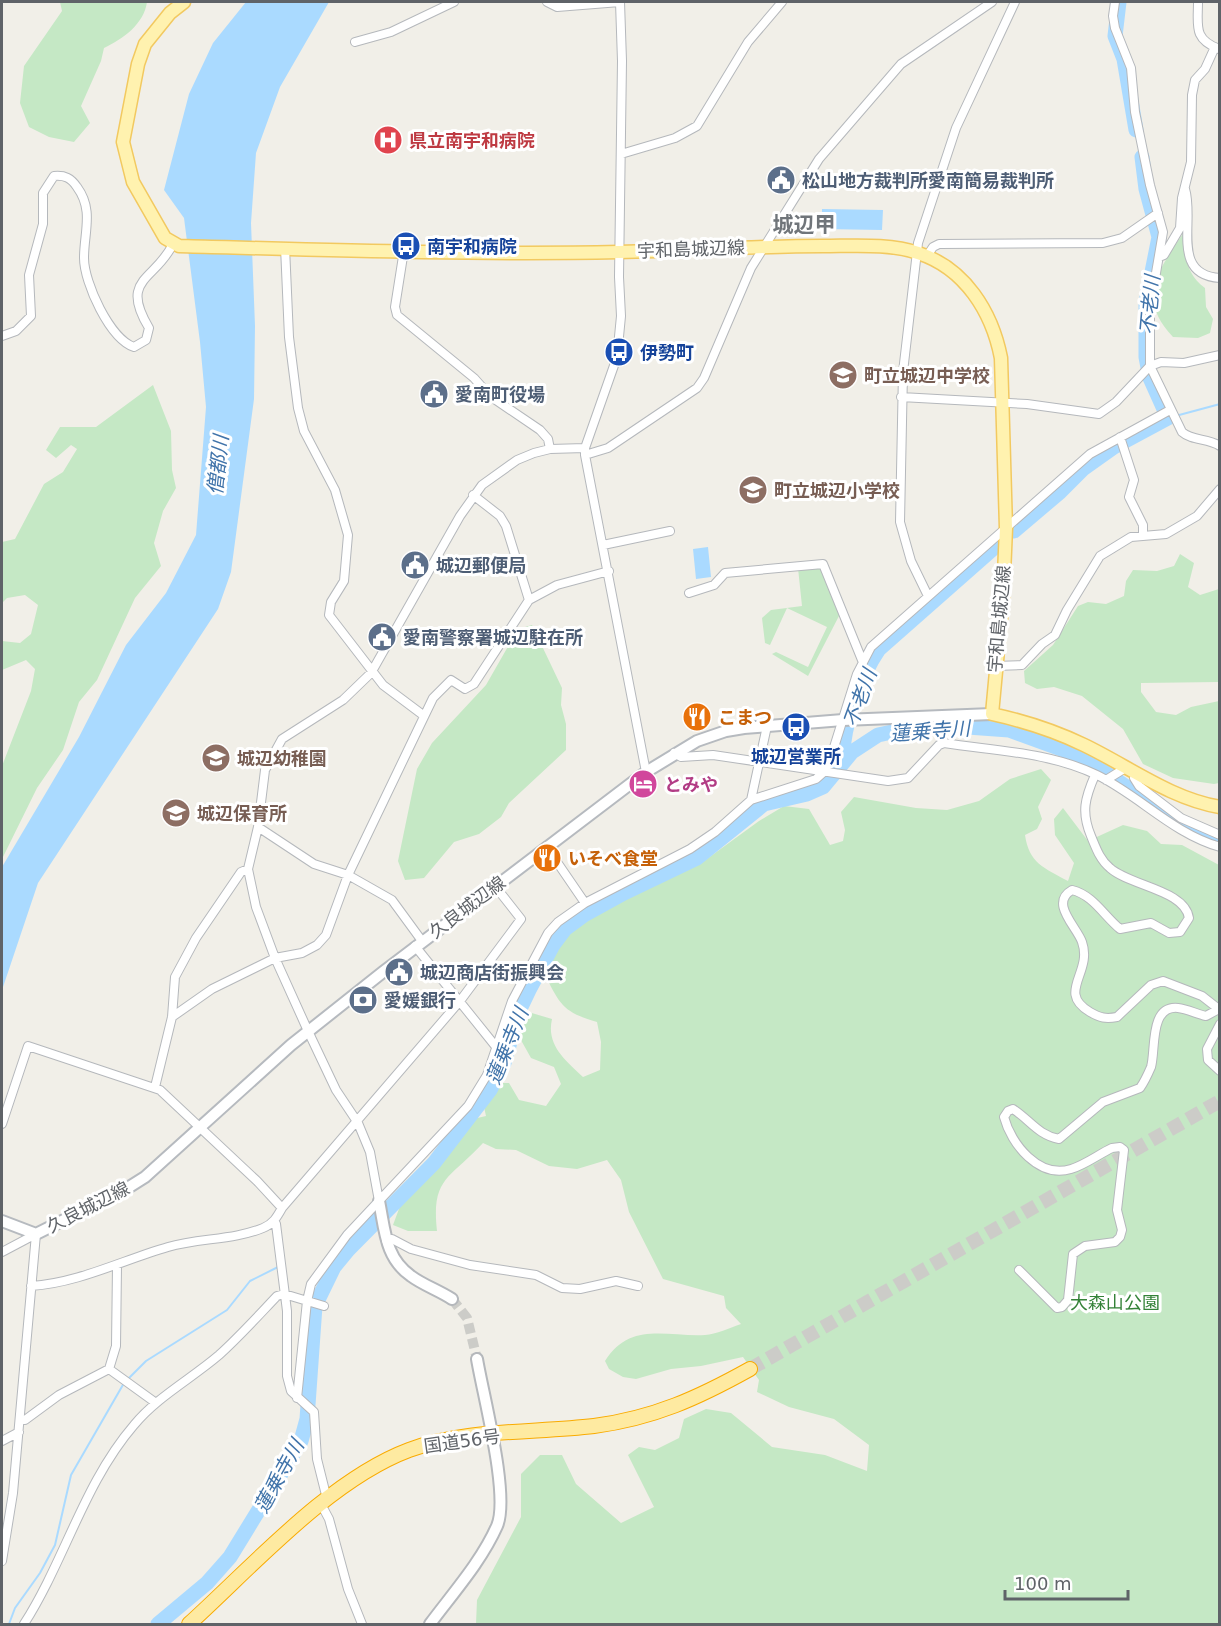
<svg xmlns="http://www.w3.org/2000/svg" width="1221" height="1626" font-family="'DejaVu Sans','Noto Sans JP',sans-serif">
  <rect width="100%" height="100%" fill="#f1efe8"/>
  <path fill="#c5e8c5" d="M 60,2 L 147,2 C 144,24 123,39 104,48 L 101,61 L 81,106 L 90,123 L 74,142 L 49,137 L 29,127 L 20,103 L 24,66 L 62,11 Z
    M 1184,232 C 1184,255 1186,274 1205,288 L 1206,307 L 1213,319 L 1210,333 L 1198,338 L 1173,337 C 1136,299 1159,269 1184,232 Z
    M 153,385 L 171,431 L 172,470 L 176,488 L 163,511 L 154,543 L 161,566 L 135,598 L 97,680 L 79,702 L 63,750 L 37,788 L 2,859 L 2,766 L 31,691 L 35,669 L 26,660 L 2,670 L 2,641 L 20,643 L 31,634 L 38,605 L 25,595 L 7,598 L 2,603 L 2,542 L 15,539 L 44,484 L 63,472 L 77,449 L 71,445 L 56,458 L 46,450 L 60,427 L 96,427 Z
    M 1180,554 L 1194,563 L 1188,587 L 1200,595 L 1219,589 L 1219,682 L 1141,683 L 1141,692 L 1156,712 L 1176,715 L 1191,707 L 1219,701 L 1219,783 L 1214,784 L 1173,778 L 1143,764 L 1123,729 L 1082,696 L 1054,687 L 1037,689 L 1025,683 L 1024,671 L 1053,645 L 1078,606 L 1088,602 L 1106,604 L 1124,596 L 1126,581 L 1133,570 L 1157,571 L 1174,566 Z
    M 823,567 L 840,614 L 808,676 L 772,654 L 776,652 L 808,667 L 827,627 L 787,608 L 770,645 L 765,643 L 762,618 L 771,610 L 802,606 L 798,568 Z
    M 532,625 L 562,688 L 561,705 L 566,724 L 566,750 L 509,803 L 501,817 L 479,834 L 454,842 L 424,878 L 405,880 L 398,861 L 417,769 L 432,743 L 486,685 L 518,629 Z
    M 1041,769 L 1051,780 L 1038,807 L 1042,819 L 1037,829 L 1025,835 C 1029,863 1044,868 1068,881 L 1074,863 L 1055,835 L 1054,819 L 1063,808 L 1088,841 L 1123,825 L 1147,831 L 1161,844 L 1182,845 L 1219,865 L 1219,1624 L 476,1624 L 477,1600 L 521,1517 L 521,1474 L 540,1455 L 562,1455 L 576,1484 L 621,1523 L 654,1507 L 628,1455 L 639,1447 L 655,1450 L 679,1438 L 684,1419 L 706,1409 L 731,1413 L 772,1447 L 825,1455 L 867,1471 L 869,1445 L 834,1419 L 789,1407 L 757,1392 L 759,1380 L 743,1357 L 701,1366 L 671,1369 L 636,1379 L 623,1377 L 609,1369 L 605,1361 C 630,1321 667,1337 705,1335 C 716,1334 730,1328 741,1324 L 726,1308 L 724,1296 L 663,1279 L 629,1212 L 621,1180 L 607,1160 L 577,1169 L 549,1166 L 516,1150 L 496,1149 L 483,1143 C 450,1179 431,1177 437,1231 L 408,1231 L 393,1225 L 403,1198 L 422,1174 L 473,1119 L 486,1116 L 484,1107 L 497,1083 L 509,1083 L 519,1100 L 546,1106 L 561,1084 L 554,1067 L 531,1058 L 517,1033 L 525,1011 L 552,1019 C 546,1045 565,1060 583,1077 L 600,1070 L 601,1042 L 597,1022 C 562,1012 560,1004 544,973 L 570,929 L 604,906 L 637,888 L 700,864 L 759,821 L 784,806 L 809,809 L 830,845 L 843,841 L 845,830 L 841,812 L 854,797 L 916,808 L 947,810 L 979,801 L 1010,779 Z"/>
  <path fill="#aadaff" d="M 246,2 L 329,2 L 280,87 L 256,153 L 251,223 L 255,326 L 254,399 L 231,572 L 218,609 L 38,883 L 2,990 L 2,867 L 79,737 L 126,645 L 166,593 L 196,535 L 206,407 L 200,342 L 184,218 L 164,190 L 189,94 L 213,43 Z
    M 822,209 L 883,210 L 882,230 L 822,229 Z
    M 708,547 L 711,577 L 696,579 L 693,549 Z"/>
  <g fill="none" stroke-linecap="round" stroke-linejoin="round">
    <path stroke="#aadaff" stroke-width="2" d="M 1168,418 L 1220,404
      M 128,1379 L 146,1361 L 227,1310 L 250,1281 L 280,1266
      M 9,1624 L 15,1608 L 40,1573 L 55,1545 L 71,1475 L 124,1383"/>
    <path stroke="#aadaff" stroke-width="15" d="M 1119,2 L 1115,36 L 1124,59 L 1136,130
      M 1014,531 L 1060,492 L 1083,469 L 1114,447 L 1168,418 L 1150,378 L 1146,357 L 1146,302 L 1159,237 L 1146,189 L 1142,157
      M 843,761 C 841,729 861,675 879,649 L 997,545
      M 158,1624 L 207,1583 L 230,1557 L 301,1441 L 307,1419 L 315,1306 L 334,1267 L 348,1250 L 434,1163 L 490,1090 L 504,1063 L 519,1011 L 529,990 L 553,945 L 565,929 L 584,915 L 624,893 L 697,858 L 764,804 L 807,794 L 823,787 L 852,752 L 878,735 L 901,730 L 954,726 L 1009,730 L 1064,750 L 1094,765 L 1187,828 L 1220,841"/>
    <path stroke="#ccccc8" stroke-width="10" stroke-dasharray="10 5" stroke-linecap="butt" d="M 452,1299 L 467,1318 L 477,1359"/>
    <path stroke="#ccccc8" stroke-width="14" stroke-dasharray="14 7" stroke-linecap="butt" d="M 750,1369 L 1220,1101"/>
    <g stroke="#b5b8bc" stroke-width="10">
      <path id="minor" d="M 547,2 L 557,7 L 620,2
        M 620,2 L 622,61 L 619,277 L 621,316 L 617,357 L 585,448 L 585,455 L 646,772
        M 1115,2 L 1113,16 L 1115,28 L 1131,68 L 1135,112 L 1150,185 L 1163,232 L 1150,308 L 1150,366 L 1182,432 C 1192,441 1208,438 1220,446
        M 1198,2 C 1198,26 1193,39 1219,49
        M 355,42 L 391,32 L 454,2
        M 621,154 L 675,138 L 697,126 L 748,42 L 782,2
        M 1185,189 C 1195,221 1170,275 1220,278
        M 285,247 L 289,337 L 298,408 L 304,431 L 335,490 L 348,535 L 344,581 L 331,602 L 329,615 L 383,685 L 423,715
        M 404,250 L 395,307 L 397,315 L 474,378 L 490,396 L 540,430 L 548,439 L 550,449
        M 927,256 L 933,247 L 939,244 L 1103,243 L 1122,238 L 1158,213
        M 1159,257 L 1164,255 L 1180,228 L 1182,198 L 1191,162 L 1192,95 L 1195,80 L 1205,69 L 1215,47
        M 2,336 L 16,331 L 31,316 L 29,275 L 43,224 L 43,193 L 54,176 C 65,175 71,178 77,187 C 94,210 84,232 84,258 C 84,283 110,339 134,347 L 146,340 L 149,328 C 119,278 155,281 173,244
        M 901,397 L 1027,404 L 1099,414 L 1116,402 L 1150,366 L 1161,362 L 1184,363 L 1220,355
        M 1120,437 L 1134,480 L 1129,497 L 1143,525 L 1143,536
        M 585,455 L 608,448 L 697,388 L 704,378 L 751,268 L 819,159 L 901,64 L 992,2
        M 473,495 L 500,516 L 506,526 L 529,600
        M 603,545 L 670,531
        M 689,593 L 714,585 L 725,573 L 823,564 L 862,660
        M 928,596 L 911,561 L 900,522 L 903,372 L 918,243 L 956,128 L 1015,2
        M 995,666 L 1022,665 L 1042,644 L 1055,635 L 1067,610 L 1100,556 L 1131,537 L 1166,534 L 1197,516 L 1220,489
        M 674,753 L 681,757 L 713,755 L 888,781 L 908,778 L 939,745 L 944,743 C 996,751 1049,752 1097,775 C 1140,796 1172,833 1220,847
        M 1136,772 L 1134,778 L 1139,786 L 1181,818 L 1220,835
        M 1095,775 C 1085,798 1081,812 1091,836 C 1096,848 1100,860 1110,868 C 1130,886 1185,890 1189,918 L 1180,932 L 1169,933 L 1151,923 L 1120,929 C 1104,916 1093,895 1072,890 C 1049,903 1077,927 1082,942 C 1093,973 1056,992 1090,1012 C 1100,1018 1106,1019 1117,1017 L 1151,985 L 1163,981 L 1202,996 L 1220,1010
        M 1106,780 L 1127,767
        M 751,800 L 767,726
        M 258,827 L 314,864 L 348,875 L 392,900 L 422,941
        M 546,846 L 585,903
        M 415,946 L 497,1048
        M 172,1017 L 212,989 L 275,958 L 302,953 L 317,945 L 326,935 L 348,875 L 433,698 L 451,680 L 465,689 L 474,684 L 529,600 L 557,585 L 609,571
        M 1220,1024 L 1207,1049 L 1208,1060 L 1220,1071
        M 155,1087 L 172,1017 L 175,977 L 196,938 L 241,872 L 248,869
        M 2,1124 L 28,1046 L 160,1090 L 257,1181 L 282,1208
        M 379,1201 L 370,1152 L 358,1123 L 336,1090 L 308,1031 L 275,958 L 256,907 L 248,869 L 258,827 L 265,770 L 282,739 L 343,700 L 371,673 L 460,516 L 482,485 L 517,460 L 534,453 L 550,449 L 585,448
        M 274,1221 L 276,1224 L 287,1311 L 287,1376 L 291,1391 L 314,1412 L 317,1459 L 327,1499
        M 386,1240 L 392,1239 L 411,1249 L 470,1265 L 536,1275 L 562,1288 L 580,1289 L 616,1281 L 638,1286
        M 2,1252 L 36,1234
        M 1019,1270 L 1057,1308 L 1062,1307 L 1068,1300 L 1073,1254 L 1085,1246 L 1115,1242 L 1120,1237 L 1122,1230 L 1117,1210 L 1124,1150 L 1120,1147 L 1112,1148 C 1099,1154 1085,1165 1071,1169 C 1039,1179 1011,1144 1004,1117 L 1008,1111 L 1013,1109 C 1030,1120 1038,1135 1059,1139 L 1103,1102 L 1140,1088 C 1145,1081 1148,1074 1151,1067 C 1156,1050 1149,1005 1178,1008 C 1187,1009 1197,1014 1206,1016 L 1219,1009
        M 31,1286 C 78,1283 123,1260 168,1247 C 199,1238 234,1240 263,1228 C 273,1224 277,1217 282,1208 L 460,1001 L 521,919 L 495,886
        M 109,1369 L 156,1403
        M 297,1398 L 307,1301 L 311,1284 L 347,1235 L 468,1106 L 487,1075 L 512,1001 L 548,933 L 558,922 L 585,903 L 690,849 L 715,832 L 751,800 L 816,779 L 825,771 L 830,760 L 857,674 L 871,647 L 1090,454 L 1170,410
        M 20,1420 L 25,1420 L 59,1395 L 109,1369 L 116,1346 L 117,1266
        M 2,1441 L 19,1432
        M 321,1504 L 329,1519 L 348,1589 L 362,1624
        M 2,1561 L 13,1493 L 36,1234
        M 24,1624 C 65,1560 84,1483 134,1425 C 157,1397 191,1379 219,1355 C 239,1337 258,1316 277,1296 L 284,1294 L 324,1306"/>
    </g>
    <g stroke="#b5b8bc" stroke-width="14">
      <path id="tertiary" d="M 379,1201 C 385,1230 385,1258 411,1276 C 423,1285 438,1290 452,1299
        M 430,1624 C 453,1593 481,1562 497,1526 C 510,1496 483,1395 477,1359"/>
    </g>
    <g stroke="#b6babf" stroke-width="14">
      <path id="secondary" d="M 2,1221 L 36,1234 L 126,1189 L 145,1177 L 291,1045 L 383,972 L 646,772 L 697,741 L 726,731 L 744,728 L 843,720 L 992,714"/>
    </g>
    <g stroke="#f2c960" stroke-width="15">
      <path id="primary" d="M 184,2 L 170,13 L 145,44 L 138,64 L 123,142 L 133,182 L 165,238 L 179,246 C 325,250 472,255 619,252 C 687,251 755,246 823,246 C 853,246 890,243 918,253 C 965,268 992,312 1001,358 L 1006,528 L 1003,597 L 992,714 C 1024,721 1055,731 1084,745 C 1128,766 1171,799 1220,807"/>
    </g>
    <g stroke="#f9ab00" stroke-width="16">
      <path id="trunk" d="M 189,1624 C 252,1567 329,1480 409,1450 C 464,1429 535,1433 594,1426 C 654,1418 698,1398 750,1369"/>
    </g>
    <use href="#minor" stroke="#fff" stroke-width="8"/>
    <use href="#tertiary" stroke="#fff" stroke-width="10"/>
    <use href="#secondary" stroke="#fff" stroke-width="10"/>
    <use href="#primary" stroke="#fff2af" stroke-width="12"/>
    <use href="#trunk" stroke="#feeaa1" stroke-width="14"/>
  </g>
  <defs>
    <g id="hospital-disc" transform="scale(1.5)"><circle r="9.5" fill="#e0444e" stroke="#fff"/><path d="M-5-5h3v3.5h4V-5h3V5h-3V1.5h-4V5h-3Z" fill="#fff"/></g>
    <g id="civic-disc" transform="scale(1.5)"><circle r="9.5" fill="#5c6f8a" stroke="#fff"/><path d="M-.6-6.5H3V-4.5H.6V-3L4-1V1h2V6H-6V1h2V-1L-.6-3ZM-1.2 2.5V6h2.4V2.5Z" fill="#fff"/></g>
    <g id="bus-disc" transform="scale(1.5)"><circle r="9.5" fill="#1a4fb4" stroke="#fff"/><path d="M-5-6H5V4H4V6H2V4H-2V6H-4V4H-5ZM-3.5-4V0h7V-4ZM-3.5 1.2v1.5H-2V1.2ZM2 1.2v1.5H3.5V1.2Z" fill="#fff"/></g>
    <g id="school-disc" transform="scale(1.5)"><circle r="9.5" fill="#8d6e63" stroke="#fff"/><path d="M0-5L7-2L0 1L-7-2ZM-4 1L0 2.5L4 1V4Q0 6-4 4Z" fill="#fff"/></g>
    <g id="restaurant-disc" transform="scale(1.5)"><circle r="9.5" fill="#e8710a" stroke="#fff"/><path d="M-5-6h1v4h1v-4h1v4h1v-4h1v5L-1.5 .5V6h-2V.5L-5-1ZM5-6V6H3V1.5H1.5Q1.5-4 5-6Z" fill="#fff"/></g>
    <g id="hotel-disc" transform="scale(1.5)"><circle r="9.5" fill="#d1479c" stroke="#fff"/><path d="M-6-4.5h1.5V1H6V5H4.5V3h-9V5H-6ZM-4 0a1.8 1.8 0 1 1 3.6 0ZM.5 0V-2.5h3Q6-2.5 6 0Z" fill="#fff"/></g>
    <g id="bank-disc" transform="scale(1.5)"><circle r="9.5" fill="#5c6f8a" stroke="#fff"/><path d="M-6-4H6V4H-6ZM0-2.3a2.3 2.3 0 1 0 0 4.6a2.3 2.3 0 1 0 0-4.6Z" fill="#fff"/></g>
  </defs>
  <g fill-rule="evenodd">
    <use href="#hospital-disc" x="388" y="140"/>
    <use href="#civic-disc" x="781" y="180"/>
    <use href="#bus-disc" x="406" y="246"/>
    <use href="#bus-disc" x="619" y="352"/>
    <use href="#school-disc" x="843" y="375"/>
    <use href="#civic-disc" x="434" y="394"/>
    <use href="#school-disc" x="753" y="490"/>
    <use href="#civic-disc" x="415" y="565"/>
    <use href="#civic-disc" x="382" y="637"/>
    <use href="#restaurant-disc" x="697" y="717"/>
    <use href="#bus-disc" x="796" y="727"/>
    <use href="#school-disc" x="216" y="758"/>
    <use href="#hotel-disc" x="643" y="784"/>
    <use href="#school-disc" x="176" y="813"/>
    <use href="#restaurant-disc" x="547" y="858"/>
    <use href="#civic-disc" x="399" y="972"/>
    <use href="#bank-disc" x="363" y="1000"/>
  </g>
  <g text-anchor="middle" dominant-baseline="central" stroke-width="6" stroke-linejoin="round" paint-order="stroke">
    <g font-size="18" font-weight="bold" fill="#be3a42" stroke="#fff" text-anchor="start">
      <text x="409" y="140">県立南宇和病院</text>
    </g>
    <g font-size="18" font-weight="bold" fill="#4e5e75" stroke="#fff" text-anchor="start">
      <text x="802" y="180">松山地方裁判所愛南簡易裁判所</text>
      <text x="455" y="394">愛南町役場</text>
      <text x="436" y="565">城辺郵便局</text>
      <text x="403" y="637">愛南警察署城辺駐在所</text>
      <text x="420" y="972">城辺商店街振興会</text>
      <text x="384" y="1000">愛媛銀行</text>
    </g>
    <g font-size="18" font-weight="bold" fill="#164399" stroke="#fff" text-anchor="start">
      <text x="427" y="246">南宇和病院</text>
      <text x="640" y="352">伊勢町</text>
      <text x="796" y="756" text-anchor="middle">城辺営業所</text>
    </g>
    <g font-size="18" fill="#5f6368" stroke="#fff">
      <text transform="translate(691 249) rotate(-2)">宇和島城辺線</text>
      <text transform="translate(999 619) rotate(-85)">宇和島城辺線</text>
      <text transform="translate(467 907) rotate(-37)">久良城辺線</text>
      <text transform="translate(88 1207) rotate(-27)">久良城辺線</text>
      <text transform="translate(462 1441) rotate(-8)">国道56号</text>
    </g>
    <g font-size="18" font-weight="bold" fill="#785e54" stroke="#fff" text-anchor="start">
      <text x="864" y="375">町立城辺中学校</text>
      <text x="774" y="490">町立城辺小学校</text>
      <text x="237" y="758">城辺幼稚園</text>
      <text x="197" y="813">城辺保育所</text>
    </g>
    <g font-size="18" font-weight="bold" fill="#c56008" stroke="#fff" text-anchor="start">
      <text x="718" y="717">こまつ</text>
      <text x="568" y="858">いそべ食堂</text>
    </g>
    <g font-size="18" font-weight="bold" fill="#b23c85" stroke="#fff" text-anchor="start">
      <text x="664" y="784">とみや</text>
    </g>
    <g font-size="18" fill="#348238" stroke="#fff">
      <text x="1115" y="1302">大森山公園</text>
    </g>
    <g font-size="20" font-style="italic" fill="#4174aa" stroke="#fff">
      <text transform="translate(1150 305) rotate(-85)">不老川</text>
      <text transform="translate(218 465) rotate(-84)">僧都川</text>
      <text transform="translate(860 698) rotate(-70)">不老川</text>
      <text transform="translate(930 731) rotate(-4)">蓮乗寺川</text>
      <text transform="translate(507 1046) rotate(-68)">蓮乗寺川</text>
      <text transform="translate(279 1476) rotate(-61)">蓮乗寺川</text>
    </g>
    <g font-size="21" font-weight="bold" fill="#70757a" stroke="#fff">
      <text x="804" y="225">城辺甲</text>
    </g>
  </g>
  <rect width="1221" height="1626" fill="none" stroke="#5f6368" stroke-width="6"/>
  <path d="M1005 1590v9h123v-9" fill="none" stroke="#5f6368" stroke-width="3"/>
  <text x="1014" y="1590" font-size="18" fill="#5f6368" stroke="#ffffff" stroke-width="4.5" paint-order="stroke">100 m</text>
</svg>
